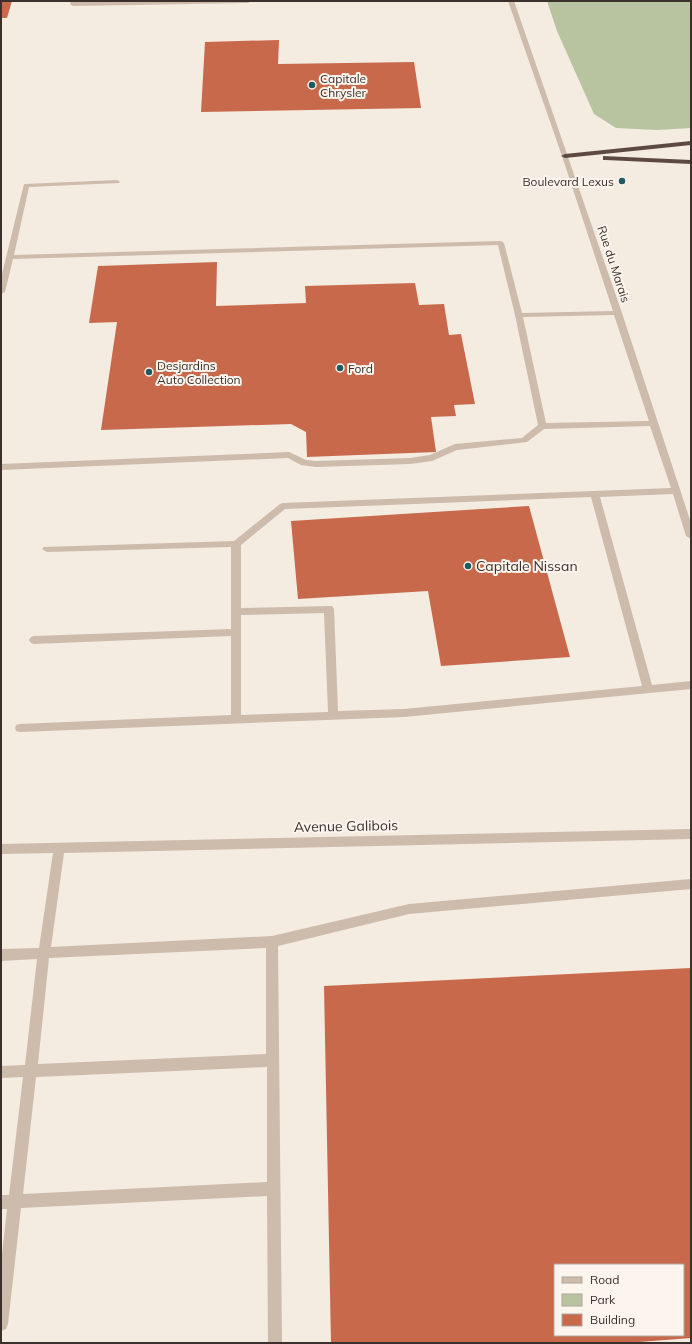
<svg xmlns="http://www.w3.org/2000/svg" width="692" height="1344" font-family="Mulish,sans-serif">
  <rect width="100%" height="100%" fill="#f4ebe1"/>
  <path fill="#b8c4a0" d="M 547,1 L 691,1 L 691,128 L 657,130 L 616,128 L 594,114 L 557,31 Z"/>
  <path fill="#c8694b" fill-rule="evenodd" d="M 1,1 L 12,1 L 7,18 L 1,18 Z
    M 279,40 L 278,64 L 414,62 L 421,108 L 201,112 L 205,42 Z
    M 217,262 L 216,306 L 306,303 L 305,286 L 415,283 L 419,305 L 444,304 L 449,335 L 461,334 L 475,404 L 454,405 L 456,416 L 431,417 L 436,452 L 307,457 L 306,432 L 291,424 L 101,430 L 117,322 L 89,323 L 98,266 Z
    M 529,506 L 570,657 L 441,666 L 428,591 L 298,599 L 291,521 Z
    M 691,968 L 691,1338 L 626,1343 L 331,1343 L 324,986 ZM 555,1265 L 683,1265 L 683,1335 L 555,1335 Z"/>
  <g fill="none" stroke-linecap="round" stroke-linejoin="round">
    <path fill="#cdbbac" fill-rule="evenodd" d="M 71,1 L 77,1 L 76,2 L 251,1 L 248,3 L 73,6 L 70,4 Z
      M 508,1 L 514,1 L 622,313 L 691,523 L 691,539 L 686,536 L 673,494 L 600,497 L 652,685 L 691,681 L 691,689 L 404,717 L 20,732 L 16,731 L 15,728 L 16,725 L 20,724 L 231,715 L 231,636 L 34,644 L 31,643 L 29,640 L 31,637 L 34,636 L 231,629 L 231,547 L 47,552 L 42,549 L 44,547 L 234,541 L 280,504 L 283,503 L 671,488 L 650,426 L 544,429 L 527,442 L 457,450 L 432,461 L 410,464 L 316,467 L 301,465 L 288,458 L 1,470 L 1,464 L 289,452 L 306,460 L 316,461 L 410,458 L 430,455 L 455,444 L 522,438 L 538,425 L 515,315 L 498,245 L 13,259 L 5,292 L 1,294 L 1,278 L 24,184 L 117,180 L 120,182 L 119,183 L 29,187 L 14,255 L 501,241 L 504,243 L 522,313 L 613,311 L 562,156 ZM 614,315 L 649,421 L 546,423 L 523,317 ZM 591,497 L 642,686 L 404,709 L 338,711 L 334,609 L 332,606 L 241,608 L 241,545 L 285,509 ZM 324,613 L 328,712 L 241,715 L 241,615 Z
      M 691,829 L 691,839 L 64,853 L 51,947 L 272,936 L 409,904 L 691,879 L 691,889 L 409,914 L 278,946 L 282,1343 L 268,1343 L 267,1196 L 21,1208 L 8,1324 L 6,1329 L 1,1331 L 1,1263 L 7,1209 L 1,1209 L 1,1195 L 9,1195 L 23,1077 L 1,1078 L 1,1066 L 25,1065 L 37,959 L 1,961 L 1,949 L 39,948 L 53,853 L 1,854 L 1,844 ZM 266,948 L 266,1054 L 38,1064 L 49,958 ZM 267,1067 L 267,1182 L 23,1194 L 36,1077 Z"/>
    <path fill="#5c4a42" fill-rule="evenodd" d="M 691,141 L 691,145 L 565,158 L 561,156 L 565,154 Z
      M 603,156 L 691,160 L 691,164 L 606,160 L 603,160 Z"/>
  </g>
  <g fill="#1f5a5e" stroke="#fbf5ee" stroke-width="1.5">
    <circle cx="312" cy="85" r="4"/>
    <circle cx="622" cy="181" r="4"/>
    <circle cx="340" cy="368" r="4"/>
    <circle cx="149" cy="372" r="4"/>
    <circle cx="468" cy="566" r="4"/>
  </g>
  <g text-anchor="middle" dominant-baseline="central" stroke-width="4" stroke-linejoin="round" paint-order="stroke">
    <g font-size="12" fill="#3b302b" stroke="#fbf5ee" text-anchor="start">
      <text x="320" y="78">Capitale<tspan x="320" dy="14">Chrysler</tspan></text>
      <text x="614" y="181" text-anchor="end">Boulevard Lexus</text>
      <text x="157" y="365">Desjardins<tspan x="157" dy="14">Auto Collection</tspan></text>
      <text x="348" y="368">Ford</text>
    </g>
    <g font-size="12" fill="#3b302b" stroke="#fbf5ee">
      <text transform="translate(614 264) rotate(72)">Rue du Marais</text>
    </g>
    <g font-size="14" fill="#3b302b" stroke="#fbf5ee" text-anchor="start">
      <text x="476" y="566">Capitale Nissan</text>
    </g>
    <g font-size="14" fill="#3b302b" stroke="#fbf5ee">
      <text transform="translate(346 826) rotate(-1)">Avenue Galibois</text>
    </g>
  </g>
  <rect width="692" height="1344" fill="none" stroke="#3b302b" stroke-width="4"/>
  <rect x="554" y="1264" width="130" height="72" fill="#fbf5ee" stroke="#aea6a0"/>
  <rect x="562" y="1277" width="20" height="6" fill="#cdbbac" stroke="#aea6a0"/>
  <text x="590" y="1284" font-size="12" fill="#3b302b">Road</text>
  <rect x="562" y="1294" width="20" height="12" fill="#b8c4a0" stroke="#aea6a0"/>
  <text x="590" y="1304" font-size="12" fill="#3b302b">Park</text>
  <rect x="562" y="1314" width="20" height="12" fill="#c8694b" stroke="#aea6a0"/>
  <text x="590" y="1324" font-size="12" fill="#3b302b">Building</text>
</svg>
